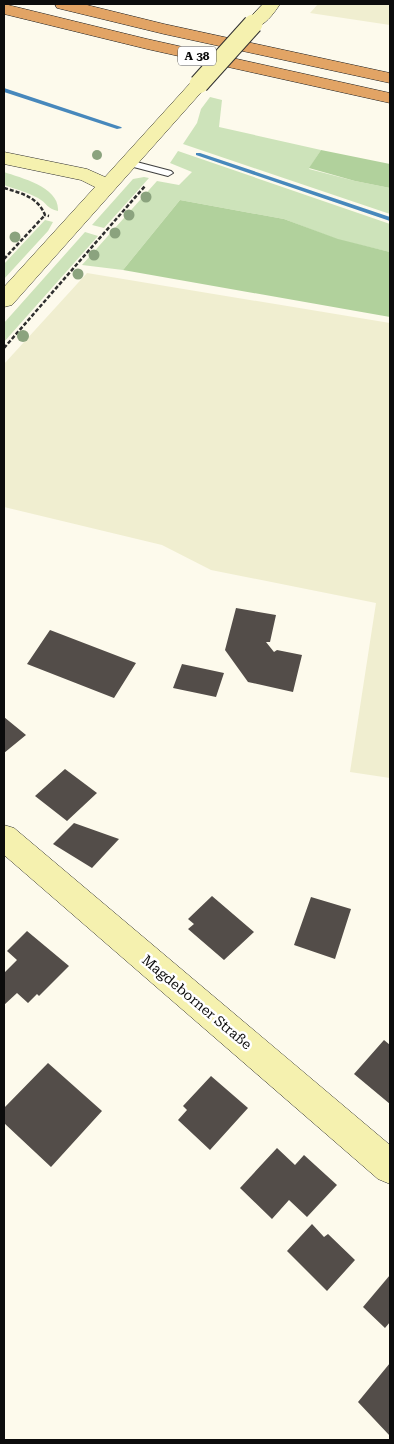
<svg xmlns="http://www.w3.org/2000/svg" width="394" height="1444" font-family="'Roboto Serif',serif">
  <rect width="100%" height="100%" fill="#fdfaec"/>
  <path fill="#f0eed0" d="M 318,4 L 390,4 L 390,25 L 310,13 Z
    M 87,273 L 390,323 L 390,778 L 350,772 L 376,603 L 211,570 L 162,545 L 4,507 L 4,364 Z"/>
  <path fill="#cde3ba" d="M 210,97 L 222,100 L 219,127 L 321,150 L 309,169 L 355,181 L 390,188 L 390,214 L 183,144 L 197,123 L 201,109 Z
    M 178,151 L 390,224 L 390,252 L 339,240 L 284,219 L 180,200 L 123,270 L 82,265 L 157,181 L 179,185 L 192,172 L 170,163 Z
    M 4,172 C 21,178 60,187 58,211 C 47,209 47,203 38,198 C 27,192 15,189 4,185 Z
    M 144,177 L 149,178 L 104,228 L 92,225 L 133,179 Z
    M 45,220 L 53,222 L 48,231 L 4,279 L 4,264 Z
    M 85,232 L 98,236 L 4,342 L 4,323 Z"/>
  <path fill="#b1d19c" d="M 321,150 L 390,164 L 390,188 L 355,181 L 309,168 Z
    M 180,200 L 284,219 L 338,239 L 390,252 L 390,317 L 123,270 Z"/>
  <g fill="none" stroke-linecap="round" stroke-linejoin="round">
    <path fill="#4788bc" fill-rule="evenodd" d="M 4,88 L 121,127 L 122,128 L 117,129 L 4,92 Z
      M 196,153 L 200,153 L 390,217 L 390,221 L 196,155 Z"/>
  </g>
  <path fill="#534d49" d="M 236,608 L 276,615 L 270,642 L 266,642 L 274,652 L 277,650 L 302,655 L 293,692 L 248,682 L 225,650 Z
    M 50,630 L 136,663 L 114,698 L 27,664 Z
    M 182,664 L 224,673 L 216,697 L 173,688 Z
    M 4,717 L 26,735 L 4,753 Z
    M 65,769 L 97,793 L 67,821 L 35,796 Z
    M 74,823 L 119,839 L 92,868 L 53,844 Z
    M 212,896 L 254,932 L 224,960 L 188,929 L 194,924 L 188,919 Z
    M 311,897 L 351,909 L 335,959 L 294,945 Z
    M 27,931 L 69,966 L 39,996 L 37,994 L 28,1003 L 17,993 L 4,1005 L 4,973 L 17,960 L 7,951 Z
    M 384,1040 L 390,1045 L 390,1104 L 354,1074 Z
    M 48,1063 L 102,1111 L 51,1167 L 4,1123 L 4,1108 Z
    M 211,1076 L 248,1108 L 210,1150 L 178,1120 L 187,1110 L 183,1106 Z
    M 277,1148 L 295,1165 L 304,1155 L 337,1185 L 307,1217 L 289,1200 L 272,1219 L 240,1188 Z
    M 312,1224 L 324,1237 L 328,1234 L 355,1260 L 327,1291 L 287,1251 Z
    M 390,1275 L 390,1322 L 385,1328 L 363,1307 Z
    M 390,1363 L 390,1436 L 358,1402 Z"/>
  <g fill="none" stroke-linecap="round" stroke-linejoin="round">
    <g stroke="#3f3f3f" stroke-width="2">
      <path id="lane" d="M 129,160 L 171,171 L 173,173 L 168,176 L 126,165 L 124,163 Z"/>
    </g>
    <g stroke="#2e2e2e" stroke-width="1">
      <path id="secondary" d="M 263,4 L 280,4 C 273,15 261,31 247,28 L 244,24 Z
        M 199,79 L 205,80 L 208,84 L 205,88 L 12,305 L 4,307 L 4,287 L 95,187 L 81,180 L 4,164 L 4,152 L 87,169 L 105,177 L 193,80 Z
        M 4,825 L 14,828 L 390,1145 L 390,1184 L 378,1179 L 4,855 Z"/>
    </g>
    <g stroke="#1d1d1d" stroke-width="1">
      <path id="highway" d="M 4,4 L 147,39 L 390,93 L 390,103 L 147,49 L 4,14 Z
        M 55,4 L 83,4 L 164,24 L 390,73 L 390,83 L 164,34 L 57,8 Z"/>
    </g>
    <path stroke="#2e2e2e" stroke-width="2.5" stroke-dasharray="4 2" stroke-linecap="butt" d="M 4,188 C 21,193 38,197 45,215 L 49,216
      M 4,259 L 45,215
      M 4,348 L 145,186"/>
    <use href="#lane" fill="#fff" fill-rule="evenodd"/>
    <use href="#secondary" fill="#f5f1af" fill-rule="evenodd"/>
    <use href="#highway" fill="#e2a465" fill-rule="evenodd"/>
    <g stroke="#2e2e2e" stroke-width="21" stroke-linecap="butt">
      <path id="secondary-bridge" d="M 199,84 L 253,24"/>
    </g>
    <use href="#secondary-bridge" stroke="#f5f1af" stroke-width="19"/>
  </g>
  <g fill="#8ba37e">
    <circle cx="97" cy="155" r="5"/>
    <circle cx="146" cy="197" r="5.5"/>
    <circle cx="129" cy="215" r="5.5"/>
    <circle cx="115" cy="233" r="5.5"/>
    <circle cx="15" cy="237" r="5.5"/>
    <circle cx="94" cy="255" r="5.5"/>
    <circle cx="78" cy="274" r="5.5"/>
    <circle cx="23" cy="336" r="6"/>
  </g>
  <g text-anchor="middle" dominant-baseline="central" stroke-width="5" stroke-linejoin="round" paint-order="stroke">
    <rect fill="#fff" stroke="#555" stroke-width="1" x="178" y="46.5" width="38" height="19" rx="4"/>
    <g font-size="12" font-weight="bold" fill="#0c0c0c">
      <text x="197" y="56">A 38</text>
    </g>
    <g font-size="14" fill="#0c0c0c" stroke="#fff">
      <text transform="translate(197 1002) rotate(40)">Magdeborner Straße</text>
    </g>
  </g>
  <rect width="394" height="1444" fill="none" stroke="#0c0c0c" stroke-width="10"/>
</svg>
